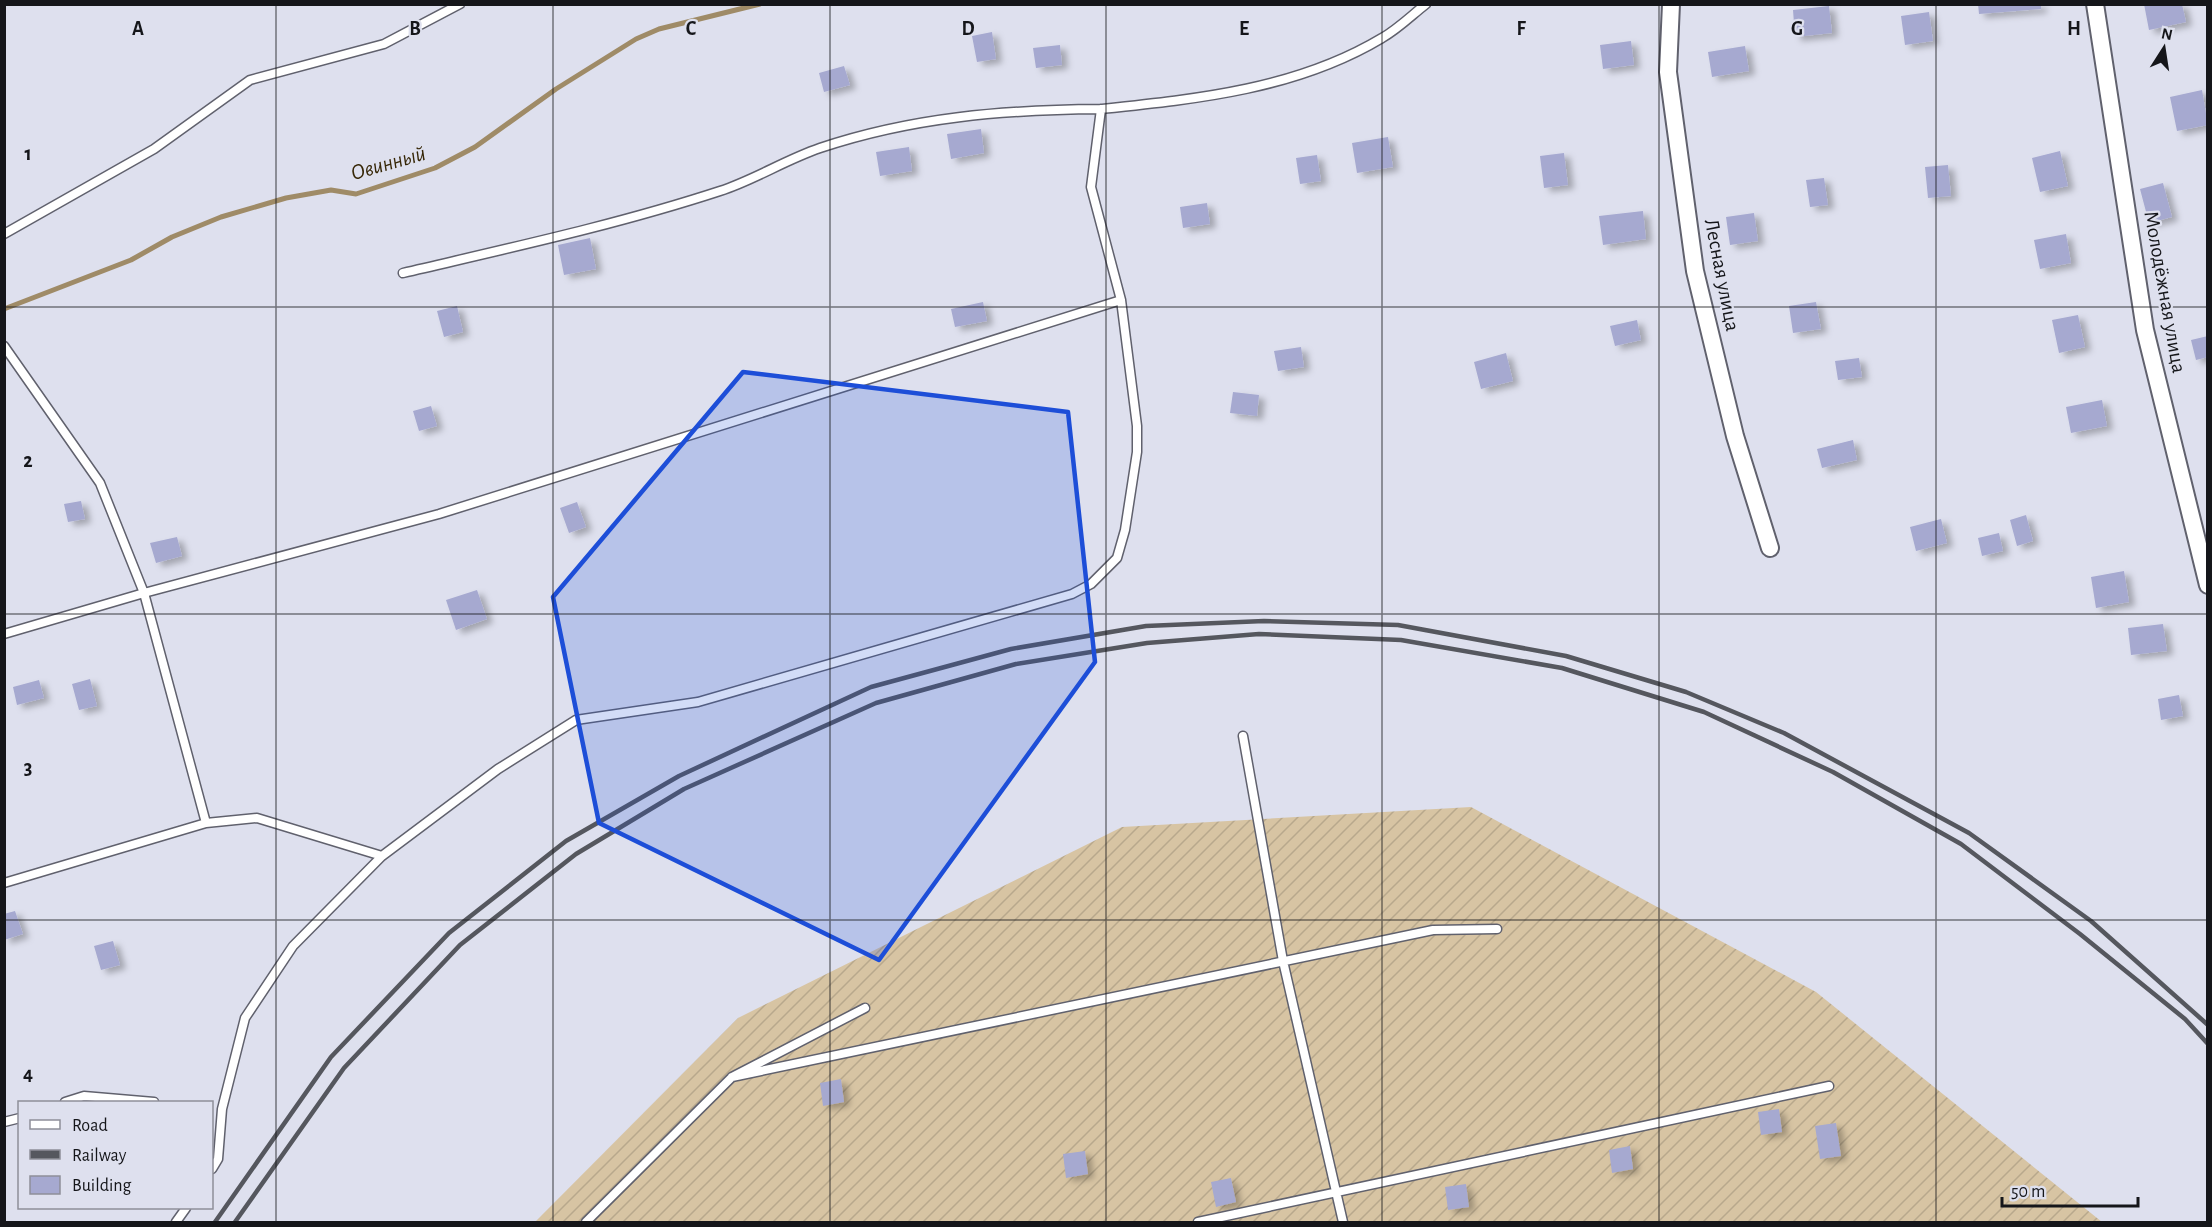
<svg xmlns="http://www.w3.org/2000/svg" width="2212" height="1227" font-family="'Alegreya Sans',sans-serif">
  <defs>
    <pattern id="garden-furrows" width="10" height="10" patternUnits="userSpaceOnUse" patternTransform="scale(1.5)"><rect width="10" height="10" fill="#d7c4a3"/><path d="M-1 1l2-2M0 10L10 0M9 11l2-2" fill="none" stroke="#b8a88c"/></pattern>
    <filter id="shadow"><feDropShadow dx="6" dy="4" stdDeviation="3" flood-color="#0004"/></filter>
  </defs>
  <rect width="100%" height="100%" fill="#dee0ee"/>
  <path fill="url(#garden-furrows)" d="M 1471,807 L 1816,992 L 2102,1222 L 535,1222 L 738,1018 L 1122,827 Z"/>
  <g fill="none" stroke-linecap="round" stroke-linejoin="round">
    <path stroke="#9f8b67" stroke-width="5" d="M 4,309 L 131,260 L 172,237 L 221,217 L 286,198 L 331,190 L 356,194 L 435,168 L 475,147 L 556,89 L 636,39 L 659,29 L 760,4"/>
  </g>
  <path fill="#a6a9d0" filter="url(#shadow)" d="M 1978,4 L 2041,4 L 2041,9 L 1979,14 Z
    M 2144,4 L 2182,4 L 2186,22 L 2149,30 Z
    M 1829,6 L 1832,33 L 1795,37 L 1793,10 Z
    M 1929,12 L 1933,41 L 1905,45 L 1901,16 Z
    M 992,32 L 996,59 L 977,62 L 972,36 Z
    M 1631,41 L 1634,65 L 1603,69 L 1600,45 Z
    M 1060,45 L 1062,65 L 1036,68 L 1033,48 Z
    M 1745,46 L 1749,71 L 1712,77 L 1708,52 Z
    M 844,66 L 850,85 L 824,92 L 819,73 Z
    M 2202,90 L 2208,125 L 2177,131 L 2170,97 Z
    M 981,129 L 984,153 L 951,159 L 947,134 Z
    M 1388,137 L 1393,167 L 1357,173 L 1352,143 Z
    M 909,147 L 912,171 L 880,176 L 876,152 Z
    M 2060,151 L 2068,186 L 2040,192 L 2032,158 Z
    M 1564,153 L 1568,185 L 1544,188 L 1540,156 Z
    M 1317,155 L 1321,181 L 1300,184 L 1296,158 Z
    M 1948,165 L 1951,196 L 1928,198 L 1925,167 Z
    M 1824,178 L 1828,205 L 1810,207 L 1806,180 Z
    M 2163,183 L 2172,217 L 2149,223 L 2140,189 Z
    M 1207,203 L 1210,224 L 1183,228 L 1180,207 Z
    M 1643,211 L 1646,239 L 1603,245 L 1599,216 Z
    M 1754,213 L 1758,241 L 1730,245 L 1726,217 Z
    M 2066,234 L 2071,263 L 2040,269 L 2034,240 Z
    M 590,238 L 596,269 L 564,275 L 558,245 Z
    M 983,302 L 987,321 L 955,327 L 951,309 Z
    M 1816,302 L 1821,329 L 1793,333 L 1789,306 Z
    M 457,306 L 463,332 L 444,337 L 437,311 Z
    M 2078,315 L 2085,347 L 2059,353 L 2052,320 Z
    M 1637,320 L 1641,340 L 1615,346 L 1610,326 Z
    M 2208,336 L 2208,357 L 2196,360 L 2191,340 Z
    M 1301,347 L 1304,367 L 1278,371 L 1274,351 Z
    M 1506,353 L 1513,381 L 1481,389 L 1474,362 Z
    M 1859,358 L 1862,377 L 1838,380 L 1835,361 Z
    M 1233,392 L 1259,395 L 1257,416 L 1230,413 Z
    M 2102,400 L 2107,426 L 2071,433 L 2066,407 Z
    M 431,406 L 437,426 L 419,431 L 413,411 Z
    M 1853,440 L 1857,460 L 1822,468 L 1817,449 Z
    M 81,501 L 85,519 L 68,522 L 64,504 Z
    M 577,502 L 586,527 L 569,533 L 560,508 Z
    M 2026,515 L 2033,541 L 2017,546 L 2010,520 Z
    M 1941,519 L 1947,543 L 1916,551 L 1910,527 Z
    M 1999,533 L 2003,551 L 1982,556 L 1978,538 Z
    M 177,537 L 182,556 L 156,563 L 150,543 Z
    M 2124,571 L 2129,602 L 2096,608 L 2091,577 Z
    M 477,590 L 487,619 L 456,630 L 446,600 Z
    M 2163,624 L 2167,651 L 2131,655 L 2128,628 Z
    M 90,679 L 97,706 L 79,710 L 72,684 Z
    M 39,680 L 44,698 L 17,705 L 13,687 Z
    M 2179,695 L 2183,716 L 2161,720 L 2158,699 Z
    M 15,911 L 23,934 L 4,940 L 4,914 Z
    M 113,941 L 120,965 L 101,970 L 94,946 Z
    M 841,1079 L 844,1102 L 823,1106 L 820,1083 Z
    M 1779,1109 L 1782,1132 L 1761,1135 L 1758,1112 Z
    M 1836,1123 L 1841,1156 L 1820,1159 L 1815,1126 Z
    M 1630,1146 L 1633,1169 L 1612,1173 L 1609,1150 Z
    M 1085,1151 L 1088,1174 L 1066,1178 L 1063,1154 Z
    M 1231,1178 L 1236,1202 L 1216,1207 L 1211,1182 Z
    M 1466,1184 L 1469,1207 L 1448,1210 L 1445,1187 Z"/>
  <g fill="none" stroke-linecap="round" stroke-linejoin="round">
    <g stroke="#60616d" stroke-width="11">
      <path id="lane" d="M 4,234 L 154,149 L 250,80 L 384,44 L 460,4
        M 403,273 C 509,248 616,225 720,191 C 754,180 785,160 820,148 C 913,117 1003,110 1101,109
        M 4,346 L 100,483 L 144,593 L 206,823
        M 4,634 L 144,593 L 439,514 L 1121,300
        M 1243,736 L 1283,961 L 1343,1222
        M 4,883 L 206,823 L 257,818 L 382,856
        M 732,1077 L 1433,930 L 1497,929
        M 65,1102 L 84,1096 L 154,1102
        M 4,1122 L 20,1118
        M 212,1169 L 218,1159 L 222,1109 L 245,1018 L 293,946 L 382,856 L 498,769 L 576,720 L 698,702 L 1072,594 L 1091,584 L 1117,558 L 1125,530 L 1137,452 L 1137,426 L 1121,300 L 1091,187 L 1101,109 C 1198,99 1297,89 1382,38 C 1398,29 1412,15 1426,4
        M 176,1222 L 186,1208
        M 586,1222 L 732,1077 L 865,1008
        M 1198,1222 L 1829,1086"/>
    </g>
    <g stroke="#60616d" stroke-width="20">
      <path id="street" d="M 1671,4 L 1668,72 L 1695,271 L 1735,436 L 1770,548
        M 2095,4 L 2145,330 L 2208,585"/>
    </g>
    <use href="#lane" stroke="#fff" stroke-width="8"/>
    <use href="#street" stroke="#fff" stroke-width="16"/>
    <path stroke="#55575e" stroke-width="4.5" d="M 215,1222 L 331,1057 L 449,933 L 566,841 L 679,776 L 871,687 L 1011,649 L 1146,626 L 1264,621 L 1398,625 L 1566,656 L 1686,692 L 1784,733 L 1969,833 L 2091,921 L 2208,1025
      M 235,1222 L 344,1068 L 460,945 L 576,854 L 684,789 L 876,703 L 1016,664 L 1147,643 L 1259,634 L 1401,640 L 1562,668 L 1704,712 L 1833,772 L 1961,844 L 2080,934 L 2185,1019 L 2208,1044"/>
  </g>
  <path fill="#1d4ed8" fill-opacity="0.2" stroke="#1d4ed8" stroke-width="4.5" stroke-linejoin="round" d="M 743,372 L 1068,412 L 1095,662 L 879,960 L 599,823 L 553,597 Z"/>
  <path fill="none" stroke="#15161a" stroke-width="1.5" stroke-opacity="0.55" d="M 276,4 L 276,1222M 553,4 L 553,1222M 830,4 L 830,1222M 1106,4 L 1106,1222M 1382,4 L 1382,1222M 1659,4 L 1659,1222M 1936,4 L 1936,1222M 4,307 L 2208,307M 4,614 L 2208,614M 4,920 L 2208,920"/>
  <g text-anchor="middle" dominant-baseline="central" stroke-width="4.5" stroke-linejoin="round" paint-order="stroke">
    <g font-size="21" fill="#15161a" stroke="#dee0ee">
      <text transform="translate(1722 275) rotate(79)">Лесная улица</text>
      <text transform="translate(2165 292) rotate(80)">Молодёжная улица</text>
    </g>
    <g font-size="22" font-style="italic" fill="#362606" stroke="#dee0ee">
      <text transform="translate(388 163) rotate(-16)">Овинный</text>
    </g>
  </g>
  <g font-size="20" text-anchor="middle" font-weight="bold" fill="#15161a" stroke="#dee0ee" stroke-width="4.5" stroke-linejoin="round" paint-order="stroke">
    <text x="138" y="35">A</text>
    <text x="415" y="35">B</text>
    <text x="691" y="35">C</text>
    <text x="968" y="35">D</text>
    <text x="1244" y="35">E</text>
    <text x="1521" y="35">F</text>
    <text x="1797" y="35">G</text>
    <text x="2074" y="35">H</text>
    <text x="28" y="160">1</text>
    <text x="28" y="467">2</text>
    <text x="28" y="774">3</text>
    <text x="28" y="1080">4</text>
  </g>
  <rect width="2212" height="1227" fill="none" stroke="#15161a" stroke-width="12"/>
  <rect x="18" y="1101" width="195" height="108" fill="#dee0ee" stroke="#8e8f99" stroke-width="1.5"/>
  <rect x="30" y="1120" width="30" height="9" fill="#ffffff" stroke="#8e8f99" stroke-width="1.5"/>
  <text x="72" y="1131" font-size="18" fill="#15161a">Road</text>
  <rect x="30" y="1150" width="30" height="9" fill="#55575e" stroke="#8e8f99" stroke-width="1.5"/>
  <text x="72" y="1161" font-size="18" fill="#15161a">Railway</text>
  <rect x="30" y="1176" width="30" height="18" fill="#a6a9d0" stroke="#8e8f99" stroke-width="1.5"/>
  <text x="72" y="1191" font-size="18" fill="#15161a">Building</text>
  <g transform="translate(2164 48) rotate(12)" stroke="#dee0ee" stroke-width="4.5" paint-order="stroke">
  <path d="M0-4.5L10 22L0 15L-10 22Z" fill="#15161a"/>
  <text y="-9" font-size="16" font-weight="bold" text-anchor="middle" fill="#15161a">N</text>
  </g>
  <path d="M2002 1197v9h136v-9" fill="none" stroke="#15161a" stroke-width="3"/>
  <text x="2011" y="1197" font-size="18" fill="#15161a" stroke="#dee0ee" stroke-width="4.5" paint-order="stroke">50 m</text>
</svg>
